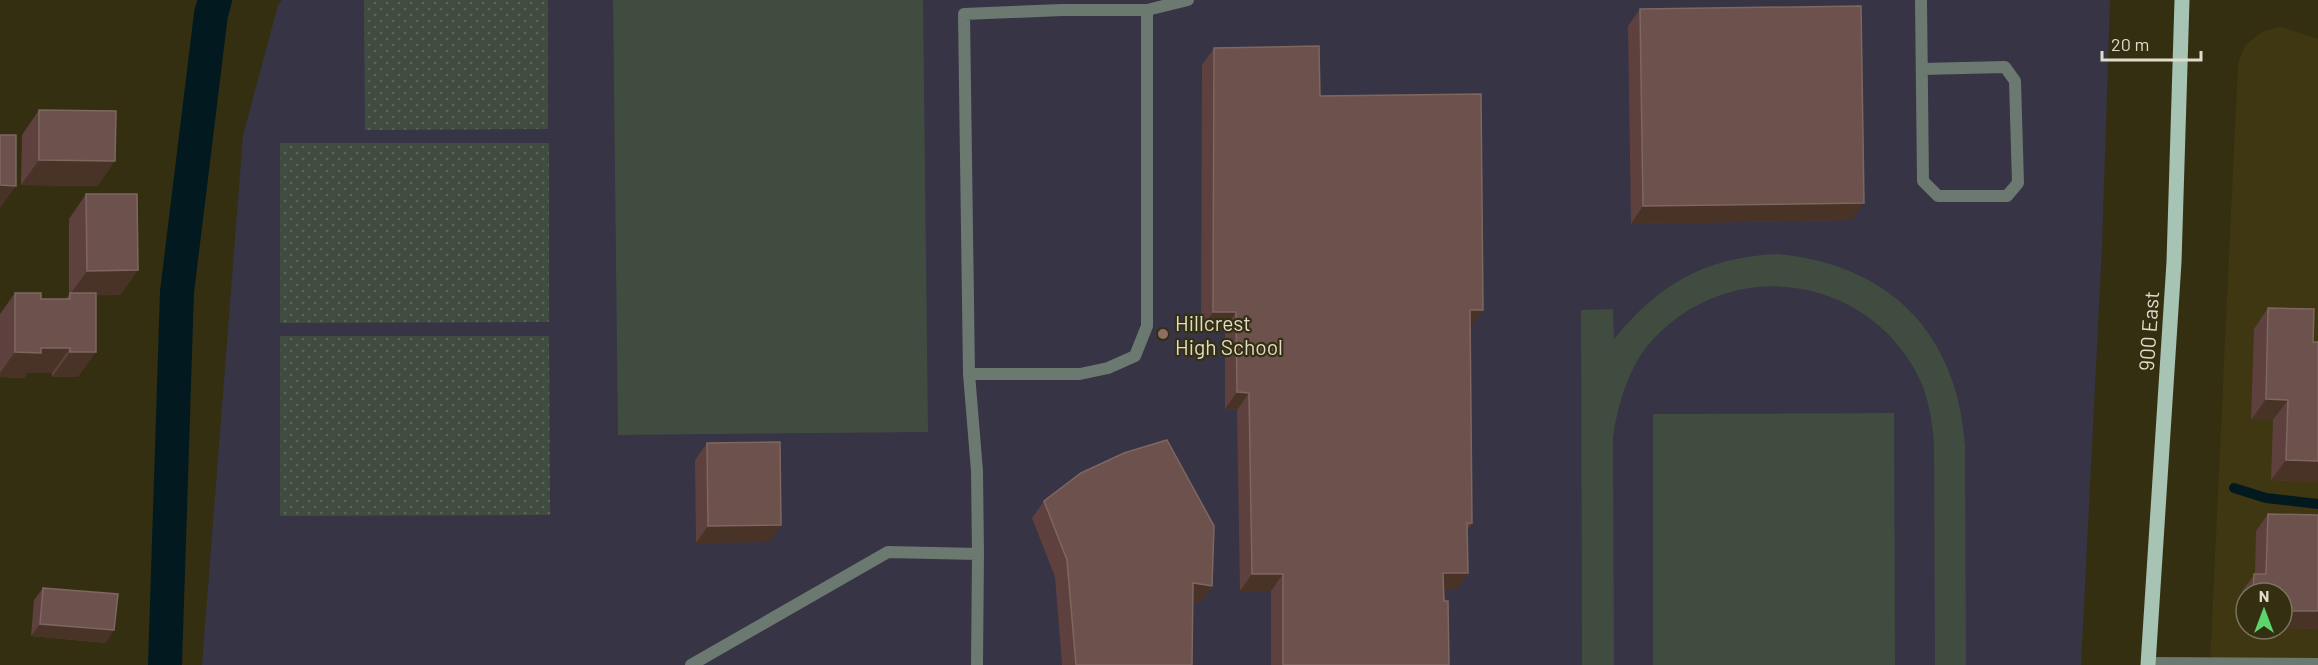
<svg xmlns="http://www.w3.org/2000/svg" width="2318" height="665" font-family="Barlow,sans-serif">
  <defs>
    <pattern id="park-dots" width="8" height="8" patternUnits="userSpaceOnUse" patternTransform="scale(1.5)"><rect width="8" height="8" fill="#404c40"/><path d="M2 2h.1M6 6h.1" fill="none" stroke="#5b655a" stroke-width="1.8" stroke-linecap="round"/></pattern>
  </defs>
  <rect width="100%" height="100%" fill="#352f12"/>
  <path fill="#3f3712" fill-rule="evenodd" d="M 2281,27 L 2318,39 L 2318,665 L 2210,665 L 2238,63 L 2245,46 L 2254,38 L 2264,31 ZM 2246,593 L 2282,593 L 2282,629 L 2246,629 Z"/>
  <path fill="#363445" d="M 282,0 L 2110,0 L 2102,246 L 2081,665 L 202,665 L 243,136 L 278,5 Z"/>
  <path fill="#404c40" d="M 613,0 L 923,0 L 928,432 L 618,435 Z
    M 1778,254 C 1890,265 1957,333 1965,445 L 1966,665 L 1935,665 L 1934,444 C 1932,418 1928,393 1915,370 C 1873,294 1779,265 1702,303 C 1676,315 1650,338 1636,363 C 1623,387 1617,411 1613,437 L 1614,665 L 1582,665 L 1581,310 L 1613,309 L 1614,339 C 1660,283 1706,257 1778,254 Z
    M 1894,413 L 1895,665 L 1653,665 L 1653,414 Z"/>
  <path fill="url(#park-dots)" d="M 364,0 L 548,0 L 548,129 L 365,130 Z
    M 280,143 L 549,143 L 549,322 L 280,323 Z
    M 280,336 L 549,336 L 550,515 L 280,516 Z"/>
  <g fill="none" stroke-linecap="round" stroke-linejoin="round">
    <path stroke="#021a1f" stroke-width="10" d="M 2234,488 L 2266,498 L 2318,504"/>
    <path stroke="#021a1f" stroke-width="34" d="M 165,665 L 177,292 L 211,14 L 215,0"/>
    <path stroke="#6b7971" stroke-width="12" d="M 1921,0 L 1923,181 L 1938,196 L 2007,196 L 2018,183 L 2015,81 L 2005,67 L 1922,69
      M 1147,10 L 1147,326 L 1135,356 L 1108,368 L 1080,374 L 969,374 L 964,14 L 1062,10 L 1147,10 L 1188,0
      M 969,374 L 977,471 L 978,554
      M 2148,663 L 2318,664
      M 691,665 L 888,552 L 978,554 L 977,665"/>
    <path stroke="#a7c3b3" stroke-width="15" d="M 2148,665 L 2174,262 L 2182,0"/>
  </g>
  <path fill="#5e413e" d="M 1640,9 L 1852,220 L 1631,224 L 1628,26 Z
    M 1214,48 L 1320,96 L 1483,310 L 1470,327 L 1472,523 L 1467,530 L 1468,573 L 1456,590 L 1444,590 L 1449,665 L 1271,665 L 1271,591 L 1240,591 L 1237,410 L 1225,409 L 1225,329 L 1201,330 L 1202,65 Z
    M 39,110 L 98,186 L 21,185 L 22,135 Z
    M 86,194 L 138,270 L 120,295 L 96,295 L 78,377 L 52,377 L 52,373 L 27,373 L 24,378 L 0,377 L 0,314 L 15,293 L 41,299 L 66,299 L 69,294 L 69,219 Z
    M 2268,308 L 2313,342 L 2318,342 L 2318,482 L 2271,480 L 2273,420 L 2251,420 L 2254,329 Z
    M 707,443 L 769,542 L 696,543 L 695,460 Z
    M 1044,501 L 1212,586 L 1200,603 L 1193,602 L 1192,665 L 1062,665 L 1055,577 L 1032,518 Z
    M 2268,514 L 2318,515 L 2318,629 L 2282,628 L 2282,593 L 2246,593 L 2246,627 L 2241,627 L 2242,591 L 2255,574 L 2256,531 Z
    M 43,588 L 106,643 L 31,636 L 34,600 Z"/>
  <path fill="#483326" d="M 39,160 L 115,161 L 98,186 L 21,185 Z
    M 0,185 L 16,186 L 0,208 Z
    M 1864,203 L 1852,220 L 1631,224 L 1643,206 Z
    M 138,270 L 120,295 L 69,296 L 87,271 Z
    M 1470,310 L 1483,310 L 1471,327 L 1458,327 Z
    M 1213,312 L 1236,312 L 1225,329 L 1201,330 Z
    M 41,348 L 70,348 L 52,373 L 27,373 L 24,378 L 0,377 L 0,373 L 15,352 Z
    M 70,352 L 96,352 L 78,377 L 52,377 Z
    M 1237,392 L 1249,393 L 1237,410 L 1225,409 Z
    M 2266,399 L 2288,400 L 2273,420 L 2251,420 Z
    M 2286,460 L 2318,461 L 2318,482 L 2271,480 Z
    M 781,525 L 769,542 L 696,543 L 708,526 Z
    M 1443,573 L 1468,573 L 1456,590 L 1432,590 Z
    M 1252,574 L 1283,574 L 1271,591 L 1240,591 Z
    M 1193,583 L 1212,586 L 1200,603 L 1181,600 Z
    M 2282,611 L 2318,611 L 2318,629 L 2282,628 Z
    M 2246,620 L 2246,627 L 2241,627 Z
    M 40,624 L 114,630 L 106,643 L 31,636 Z"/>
  <path fill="#6c514d" stroke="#7e6761" stroke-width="1.5" d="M 1861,6 L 1864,203 L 1643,206 L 1640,9 Z
    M 1319,46 L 1320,96 L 1481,94 L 1483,310 L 1470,310 L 1472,523 L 1467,523 L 1468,573 L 1443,573 L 1444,601 L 1448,601 L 1449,665 L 1283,665 L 1283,574 L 1252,574 L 1249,393 L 1237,392 L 1236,312 L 1213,312 L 1214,48 Z
    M 39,110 L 116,111 L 115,161 L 39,160 Z
    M 0,135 L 16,135 L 16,186 L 0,185 Z
    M 86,194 L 137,194 L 138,270 L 87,271 Z
    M 15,293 L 41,293 L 41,299 L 70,299 L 70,293 L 96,293 L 96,352 L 70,352 L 70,348 L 41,348 L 41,353 L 15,352 Z
    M 2268,308 L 2314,309 L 2313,342 L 2318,342 L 2318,461 L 2286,460 L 2288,400 L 2266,399 Z
    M 1167,440 L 1214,526 L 1212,586 L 1193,583 L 1192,665 L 1076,665 L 1067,560 L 1044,501 L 1081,473 L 1124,453 Z
    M 780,442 L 781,525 L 708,526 L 707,443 Z
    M 2268,514 L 2318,515 L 2318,611 L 2282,611 L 2282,593 L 2253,593 L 2254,574 L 2266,574 Z
    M 43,588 L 118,594 L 114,630 L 40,624 Z"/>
  <circle fill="#8d6e63" stroke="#352f12" stroke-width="2" cx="1163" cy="334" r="6"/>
  <g text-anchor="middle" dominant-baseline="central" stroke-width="4.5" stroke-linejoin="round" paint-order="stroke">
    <g font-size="21" fill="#dfdccb" stroke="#352f12" text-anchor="start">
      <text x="1175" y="322">Hillcrest<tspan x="1175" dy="24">High School</tspan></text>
    </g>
    <g font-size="21" fill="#dfdccb" stroke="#352f12">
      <text transform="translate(2148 331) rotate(-86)">900 East</text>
    </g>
  </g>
  <g transform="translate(2264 611)"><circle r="28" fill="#352f12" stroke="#79745c" stroke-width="1.5"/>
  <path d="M0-4.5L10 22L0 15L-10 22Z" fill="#5ed56c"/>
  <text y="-9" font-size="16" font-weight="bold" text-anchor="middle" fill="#dfdccb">N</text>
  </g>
  <path d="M2102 51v9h99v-9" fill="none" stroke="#dfdccb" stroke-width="3"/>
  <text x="2111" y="51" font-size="18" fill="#dfdccb" stroke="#352f12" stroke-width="4.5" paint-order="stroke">20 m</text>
</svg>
